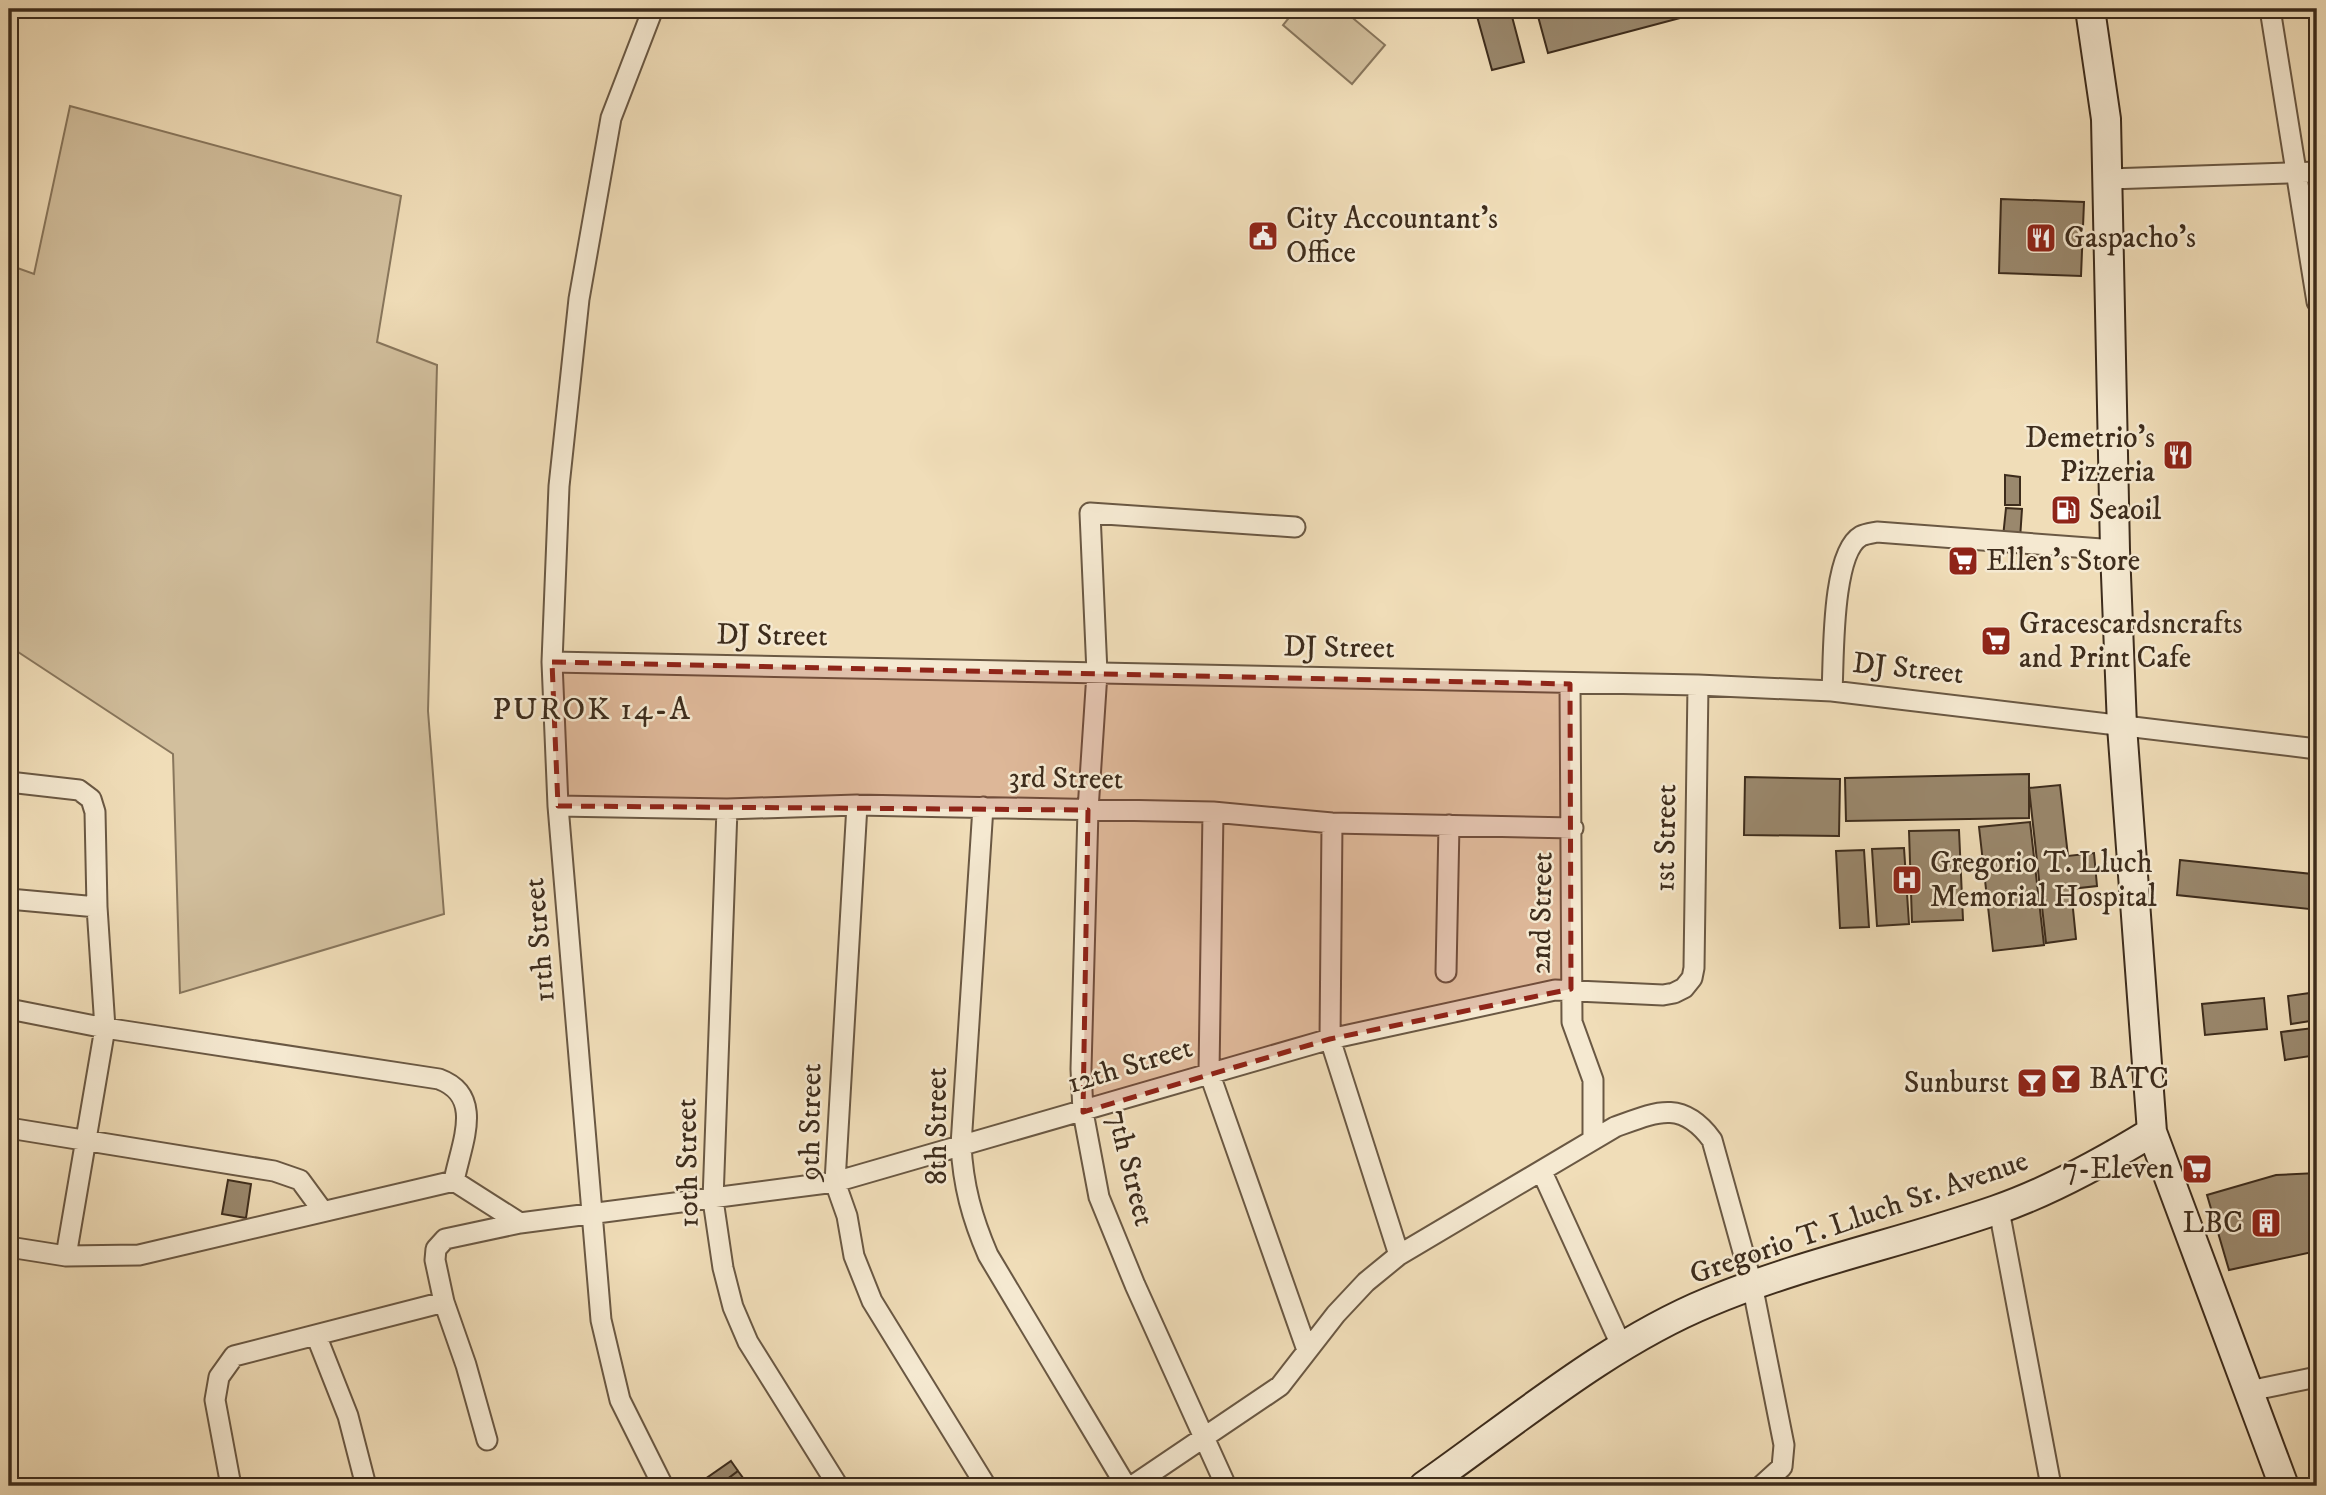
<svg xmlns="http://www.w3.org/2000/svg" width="2326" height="1495" font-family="'IM FELL DW Pica',serif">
  <rect width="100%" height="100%" fill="#f0ddb8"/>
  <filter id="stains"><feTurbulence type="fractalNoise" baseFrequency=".00286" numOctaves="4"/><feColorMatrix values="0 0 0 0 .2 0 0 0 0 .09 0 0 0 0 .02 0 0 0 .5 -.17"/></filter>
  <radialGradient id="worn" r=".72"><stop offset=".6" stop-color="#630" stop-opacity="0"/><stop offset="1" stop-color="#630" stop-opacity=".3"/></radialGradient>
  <path fill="#d2bf9d" stroke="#88765c" stroke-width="2" d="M 1296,9 L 1342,9 L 1385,45 L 1352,84 L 1283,25 Z
    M 70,106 L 401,196 L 377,342 L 437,365 L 428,711 L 444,914 L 180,993 L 173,754 L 9,646 L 9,569 L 15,544 L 9,514 L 9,265 L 34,274 Z"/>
  <path fill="#9a886d" stroke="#3d2c1c" stroke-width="2" d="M 1475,9 L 1510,9 L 1524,62 L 1492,70 Z
    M 1536,9 L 1714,9 L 1548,53 Z
    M 2001,199 L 2084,202 L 2081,276 L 1999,273 Z
    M 2005,475 L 2020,477 L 2020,505 L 2005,505 Z
    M 2059,499 L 2076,501 L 2074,520 L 2057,519 Z
    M 2006,508 L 2022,509 L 2020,539 L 2003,537 Z
    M 2029,774 L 2029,818 L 1846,821 L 1845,778 Z
    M 1745,777 L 1840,779 L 1839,836 L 1744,835 Z
    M 2060,785 L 2068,856 L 2094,853 L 2097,886 L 2071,889 L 2076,939 L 2046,943 L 2029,788 Z
    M 2030,822 L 2044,945 L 1993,951 L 1979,827 Z
    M 1959,830 L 1963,920 L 1912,922 L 1909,831 Z
    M 1904,848 L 1909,924 L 1877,926 L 1872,849 Z
    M 1864,850 L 1869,927 L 1840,928 L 1836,851 Z
    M 2180,860 L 2312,874 L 2309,909 L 2177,895 Z
    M 2317,992 L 2317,1020 L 2291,1024 L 2288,996 Z
    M 2264,998 L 2267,1029 L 2205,1035 L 2202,1004 Z
    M 2313,1028 L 2317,1055 L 2285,1060 L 2281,1032 Z
    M 2317,1173 L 2317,1251 L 2229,1270 L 2207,1195 L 2276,1175 Z
    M 228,1180 L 251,1184 L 246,1218 L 222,1214 Z
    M 731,1461 L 738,1471 L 718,1486 L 695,1486 Z
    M 738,1471 L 746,1482 L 740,1486 L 718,1486 Z"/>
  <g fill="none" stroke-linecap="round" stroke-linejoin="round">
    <g stroke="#6a5843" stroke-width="23">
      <path id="street" d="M 653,9 L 611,118 L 579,299 L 559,486 L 552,662 L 558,806 L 601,1320 L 620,1400 L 663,1486
        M 2270,9 L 2317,302
        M 2109,179 L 2317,172
        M 552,662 L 1698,685 L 1832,691 L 2317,749
        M 1570,684 L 1572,1022 L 1593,1080 L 1593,1140
        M 1832,691 C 1834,659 1831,553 1861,536 C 1865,534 1872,533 1877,532 L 2115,550
        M 9,782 L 79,790 L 91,799 L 95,812 L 97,907 L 105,1028 L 66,1256
        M 857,805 L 835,1182 L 847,1216 L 854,1256 L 872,1301 L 986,1486
        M 558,806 L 727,809 L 857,805 L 1213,812 L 1332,823 L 1573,828
        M 983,807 L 961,1145 C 963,1185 972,1218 988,1255 L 1126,1486
        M 727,809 L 713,1200 L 723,1268 L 733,1307 L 748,1342 L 838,1486
        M 1213,812 L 1209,1072 L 1307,1350
        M 1332,823 L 1330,1039 L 1399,1255
        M 9,899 L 97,907
        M 1446,972 L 1449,825
        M 9,1009 L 105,1028 L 439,1079 C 485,1096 461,1144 454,1181
        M 9,1128 L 274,1171 L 300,1180 L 322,1210
        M 1542,1172 L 1622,1347
        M 1999,1210 L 2051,1486
        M 9,1247 L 66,1256 L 139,1255 L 454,1181 L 520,1223
        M 316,1335 L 348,1416 L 365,1482
        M 2249,1391 L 2317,1377
        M 487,1440 L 466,1365 L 444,1302 L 435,1260 L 436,1249 L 445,1239 L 520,1223 L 835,1182 L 1330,1039 L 1555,990 L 1663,995 L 1674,993 L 1684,988 L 1692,978 L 1694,968 L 1698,685
        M 231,1486 L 215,1400 L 219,1377 L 234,1356 L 444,1302
        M 1132,1486 L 1280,1386 L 1336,1314 L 1366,1282 L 1399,1255 L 1615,1127 C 1656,1112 1682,1099 1712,1140 L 1752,1284 L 1784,1445 L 1782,1467 L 1761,1486
        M 1226,1486 L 1135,1285 L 1099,1197 L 1083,1112 L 1081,1069 L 1088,810 L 1097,673 L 1090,513 L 1295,527"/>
    </g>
    <g stroke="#3d2c1c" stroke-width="32">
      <path id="secondary" d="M 2090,9 L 2106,119 L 2115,550 L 2122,726 L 2152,1132 L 2284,1486
        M 1424,1486 C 1514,1423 1607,1344 1709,1302 C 1802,1263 1901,1243 1996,1210 C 2051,1191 2103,1162 2152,1132"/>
    </g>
    <use href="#street" stroke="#f5e9d1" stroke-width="19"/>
    <use href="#secondary" stroke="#f5e9d1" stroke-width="28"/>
  </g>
  <path fill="#8f2418" fill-opacity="0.2" stroke="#8f2418" stroke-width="5" stroke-dasharray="14 9" stroke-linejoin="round" d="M 552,662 L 1570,684 L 1571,989 L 1330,1039 L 1083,1112 L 1088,810 L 558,806 Z"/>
  <defs>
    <g id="civic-square" transform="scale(1.575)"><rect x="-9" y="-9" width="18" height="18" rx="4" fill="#8f2418" stroke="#f5e9d1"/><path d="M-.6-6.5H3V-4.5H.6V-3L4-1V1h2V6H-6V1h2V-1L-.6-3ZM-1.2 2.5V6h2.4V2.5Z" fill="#fff"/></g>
    <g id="restaurant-square" transform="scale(1.575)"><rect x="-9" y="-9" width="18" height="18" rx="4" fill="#8f2418" stroke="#f5e9d1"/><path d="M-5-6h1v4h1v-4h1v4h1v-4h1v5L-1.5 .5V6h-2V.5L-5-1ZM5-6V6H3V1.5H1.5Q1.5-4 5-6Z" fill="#fff"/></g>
    <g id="fuel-square" transform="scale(1.575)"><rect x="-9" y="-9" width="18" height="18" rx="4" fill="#8f2418" stroke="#f5e9d1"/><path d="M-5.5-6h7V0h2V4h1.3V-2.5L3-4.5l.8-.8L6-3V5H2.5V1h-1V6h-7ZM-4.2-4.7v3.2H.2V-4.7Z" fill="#fff"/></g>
    <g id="supermarket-square" transform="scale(1.575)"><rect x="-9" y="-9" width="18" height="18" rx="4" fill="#8f2418" stroke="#f5e9d1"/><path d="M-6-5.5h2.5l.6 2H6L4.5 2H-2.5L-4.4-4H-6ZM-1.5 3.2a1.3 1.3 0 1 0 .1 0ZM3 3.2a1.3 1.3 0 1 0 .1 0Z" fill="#fff"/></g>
    <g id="hospital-square" transform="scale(1.575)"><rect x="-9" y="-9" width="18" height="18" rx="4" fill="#8f2418" stroke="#f5e9d1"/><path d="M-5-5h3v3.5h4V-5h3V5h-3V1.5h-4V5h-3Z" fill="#fff"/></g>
    <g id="bar-square" transform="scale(1.575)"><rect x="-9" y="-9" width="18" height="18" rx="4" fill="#8f2418" stroke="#f5e9d1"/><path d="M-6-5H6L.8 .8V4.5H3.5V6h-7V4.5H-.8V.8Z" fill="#fff"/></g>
    <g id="building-square" transform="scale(1.575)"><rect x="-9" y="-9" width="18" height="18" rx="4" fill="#8f2418" stroke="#f5e9d1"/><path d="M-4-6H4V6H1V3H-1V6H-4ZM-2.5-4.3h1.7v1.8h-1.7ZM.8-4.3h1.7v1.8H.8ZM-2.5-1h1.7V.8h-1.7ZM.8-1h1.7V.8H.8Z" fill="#fff"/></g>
  </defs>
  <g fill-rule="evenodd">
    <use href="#civic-square" x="1263" y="236"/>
    <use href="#restaurant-square" x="2041" y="238"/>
    <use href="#restaurant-square" x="2178" y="455"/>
    <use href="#fuel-square" x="2066" y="510"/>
    <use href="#supermarket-square" x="1963" y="561"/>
    <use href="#supermarket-square" x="1996" y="641"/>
    <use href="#hospital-square" x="1907" y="880"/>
    <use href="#bar-square" x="2066" y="1079"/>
    <use href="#bar-square" x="2032" y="1083"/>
    <use href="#supermarket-square" x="2197" y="1169"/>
    <use href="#building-square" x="2266" y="1223"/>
  </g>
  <g text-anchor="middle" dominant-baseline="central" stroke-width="5" stroke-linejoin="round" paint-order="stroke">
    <g font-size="30" fill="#3d2c1c" stroke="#f5e9d1" text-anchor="start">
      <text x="1286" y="219">City Accountant's<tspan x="1286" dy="34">Office</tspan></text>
      <text x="2064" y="238">Gaspacho's</text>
      <text x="2155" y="438" text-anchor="end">Demetrio's<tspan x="2155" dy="34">Pizzeria</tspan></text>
      <text x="2089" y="510">Seaoil</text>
      <text x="1986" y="561">Ellen's Store</text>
      <text x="2019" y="624">Gracescardsncrafts<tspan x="2019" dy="34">and Print Cafe</tspan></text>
      <text x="1930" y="863">Gregorio T. Lluch<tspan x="1930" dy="34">Memorial Hospital</tspan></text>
      <text x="2089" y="1079">BATC</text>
      <text x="2009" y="1083" text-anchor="end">Sunburst</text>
      <text x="2174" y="1169" text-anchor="end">7-Eleven</text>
      <text x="2243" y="1223" text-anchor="end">LBC</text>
    </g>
    <g font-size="30" fill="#3d2c1c" stroke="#f5e9d1">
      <text transform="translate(772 636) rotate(1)">DJ Street</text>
      <text transform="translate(1339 648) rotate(1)">DJ Street</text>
      <text transform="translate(1908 669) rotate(6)">DJ Street</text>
      <text transform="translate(1066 779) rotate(1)">3rd Street</text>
      <text transform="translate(1666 838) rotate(-89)">1st Street</text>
      <text transform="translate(1542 913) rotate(-89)">2nd Street</text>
      <text transform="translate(540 940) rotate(-95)">11th Street</text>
      <text transform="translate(1130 1066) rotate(-17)">12th Street</text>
      <text transform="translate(811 1122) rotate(-89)">9th Street</text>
      <text transform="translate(937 1126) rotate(-90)">8th Street</text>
      <text transform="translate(688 1163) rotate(-91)">10th Street</text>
      <text transform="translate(1130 1168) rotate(76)">7th Street</text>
      <text transform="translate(1859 1218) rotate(-19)">Gregorio T. Lluch Sr. Avenue</text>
    </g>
    <g font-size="32" letter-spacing="2" fill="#3d2c1c" stroke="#f5e9d1">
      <text x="592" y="710">PUROK 14-A</text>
    </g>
  </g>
  <rect width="2326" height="1495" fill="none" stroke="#f0ddb8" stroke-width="35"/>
  <rect x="10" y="10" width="2305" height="1474" fill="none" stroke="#3d2c1c" stroke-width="3.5"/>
  <rect x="18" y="18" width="2291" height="1460" fill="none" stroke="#3d2c1c" stroke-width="2"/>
  <rect width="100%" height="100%" filter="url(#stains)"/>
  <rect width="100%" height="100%" fill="url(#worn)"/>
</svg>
